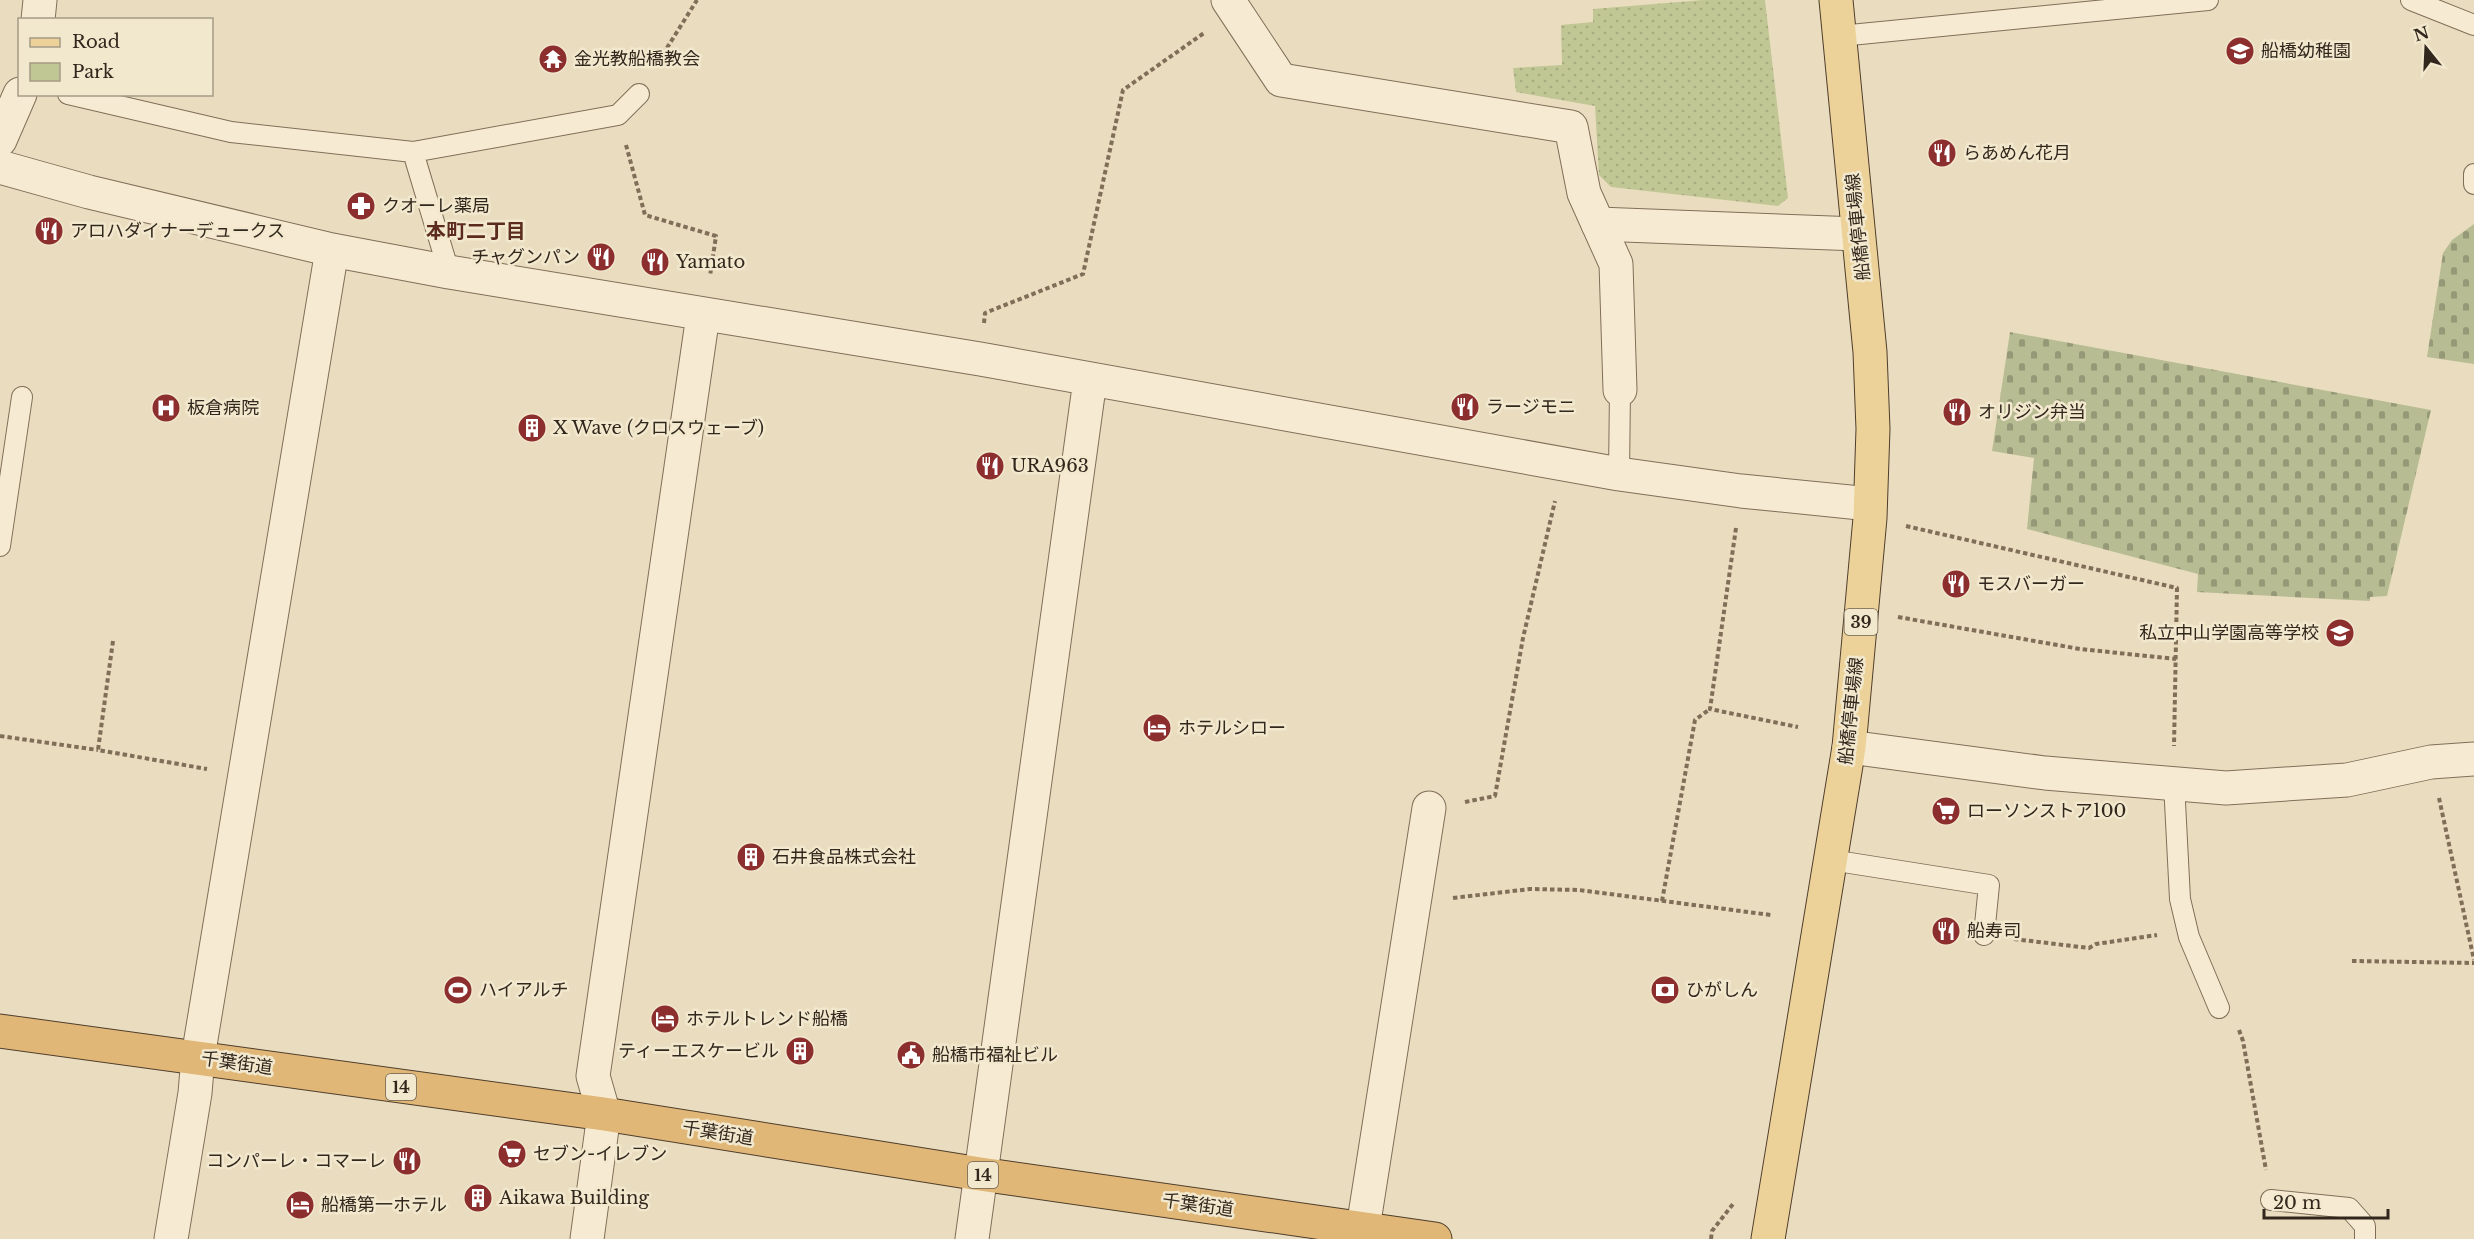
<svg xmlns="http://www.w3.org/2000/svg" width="2474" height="1239" font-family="'Libre Baskerville','Noto Sans JP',serif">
  <defs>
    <pattern id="green-dots" width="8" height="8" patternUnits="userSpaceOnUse" patternTransform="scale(1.5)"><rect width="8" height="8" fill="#c1c794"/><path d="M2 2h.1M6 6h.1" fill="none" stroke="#a6ab7f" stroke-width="1.8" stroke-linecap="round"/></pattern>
    <pattern id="cemetery-stones" width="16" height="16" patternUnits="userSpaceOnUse" patternTransform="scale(1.5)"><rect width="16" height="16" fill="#b7bc93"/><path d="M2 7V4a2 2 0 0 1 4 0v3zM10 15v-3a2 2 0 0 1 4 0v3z" fill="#959977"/></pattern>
  </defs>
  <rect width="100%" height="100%" fill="#eaddbf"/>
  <path fill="url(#green-dots)" d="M 1703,0 L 1765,0 L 1788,198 L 1778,206 L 1611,187 L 1599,175 L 1595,106 L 1516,92 L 1513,68 L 1562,65 L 1561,25 L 1593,22 L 1593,9 Z"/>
  <path fill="url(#cemetery-stones)" d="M 2474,224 L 2474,364 L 2427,357 L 2443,253 L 2452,240 Z
    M 2010,332 L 2431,410 L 2387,596 L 2370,597 L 2370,601 L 2197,592 L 2198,574 L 2027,529 L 2034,458 L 1992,451 Z"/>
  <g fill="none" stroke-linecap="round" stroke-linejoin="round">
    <g stroke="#816e59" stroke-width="22">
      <path id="service" d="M 2411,0 L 2474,25
        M 1840,36 L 2208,0
        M 68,94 L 231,132 L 413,152 L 618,115 L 639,94
        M 413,152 L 449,272
        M 2474,174 L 2474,184
        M 1619,474 L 1620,390
        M 0,546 L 22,397
        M 2174,783 L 2180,899 L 2189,937 L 2219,1008
        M 1831,860 L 1989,885 L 1984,935
        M 2271,1200 L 2349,1208 L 2365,1226 L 2365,1239"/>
    </g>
    <g stroke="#816e59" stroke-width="35">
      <path id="minor" d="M 1228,0 L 1281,80 L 1571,127 L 1584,193 L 1616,264 L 1620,390
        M 38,20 L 40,0
        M 0,140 L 20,94
        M 0,167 L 89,192 L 332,250 L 449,272 L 980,359 L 1619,474 L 1741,491 L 1870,504
        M 1849,747 L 2045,773 L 2226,788 L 2347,780 L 2431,762 L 2474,759
        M 604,1114 L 593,1076 L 703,315
        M 1363,1228 L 1429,808
        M 171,1239 L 195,1093 L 198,1057 L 332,250
        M 972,1239 L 1090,380"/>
    </g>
    <g stroke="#816e59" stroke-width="35">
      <path id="tertiary" d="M 1598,224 L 1858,234
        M 587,1239 L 604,1114"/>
    </g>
    <g stroke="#4f3d2d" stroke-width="35">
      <path id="primary" d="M 1768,1239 L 1849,747 L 1870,518 L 1873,429 L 1870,352 L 1836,0"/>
    </g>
    <g stroke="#4f3d2d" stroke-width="35">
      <path id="trunk" d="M 0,1031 L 604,1114 L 980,1174 L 1435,1239"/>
    </g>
    <path stroke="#816e59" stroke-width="4" stroke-dasharray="4.5 3" stroke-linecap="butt" d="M 655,67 L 697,0
      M 626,145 L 645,215 L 716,236 L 710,276
      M 984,323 L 985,313 L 1083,274 L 1123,90 L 1204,33
      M 1906,526 L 2177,588 L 2174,746
      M 1736,528 L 1710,709 L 1798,727
      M 1898,617 L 2080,649 L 2176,659
      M 113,641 L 98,750 L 207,769
      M 0,736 L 98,750
      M 2439,798 L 2474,960
      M 1465,802 L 1495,796 L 1523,638 L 1555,501
      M 1453,898 L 1530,889 L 1579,890 L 1771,915
      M 1662,901 L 1695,720 L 1710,709
      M 2014,939 L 2089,948 L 2096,944 L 2157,935
      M 2352,961 L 2474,963
      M 2239,1030 L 2243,1041 L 2266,1170
      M 1711,1239 L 1712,1231 L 1733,1204"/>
    <use href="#service" stroke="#f6ebd2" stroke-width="20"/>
    <use href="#minor" stroke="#f6ebd2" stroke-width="33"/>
    <use href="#tertiary" stroke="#f6ebd2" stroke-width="33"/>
    <use href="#primary" stroke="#ecd298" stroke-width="33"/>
    <use href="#trunk" stroke="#e0b776" stroke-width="33"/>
  </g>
  <defs>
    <g id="school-disc" transform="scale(1.5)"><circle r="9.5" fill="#8c2d2e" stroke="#f2e8ce"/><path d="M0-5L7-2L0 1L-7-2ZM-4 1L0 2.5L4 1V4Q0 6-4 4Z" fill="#fff"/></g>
    <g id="temple-disc" transform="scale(1.5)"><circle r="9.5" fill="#8c2d2e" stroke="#f2e8ce"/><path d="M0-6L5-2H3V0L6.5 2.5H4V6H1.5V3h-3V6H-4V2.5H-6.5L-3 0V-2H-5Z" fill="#fff"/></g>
    <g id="restaurant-disc" transform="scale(1.5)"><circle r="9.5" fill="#8c2d2e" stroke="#f2e8ce"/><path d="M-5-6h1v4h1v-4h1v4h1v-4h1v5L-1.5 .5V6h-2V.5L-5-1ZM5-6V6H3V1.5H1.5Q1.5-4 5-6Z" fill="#fff"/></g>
    <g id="pharmacy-disc" transform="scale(1.5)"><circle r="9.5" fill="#8c2d2e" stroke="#f2e8ce"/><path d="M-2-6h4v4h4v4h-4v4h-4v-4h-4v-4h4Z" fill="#fff"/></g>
    <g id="hospital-disc" transform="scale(1.5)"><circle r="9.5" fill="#8c2d2e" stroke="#f2e8ce"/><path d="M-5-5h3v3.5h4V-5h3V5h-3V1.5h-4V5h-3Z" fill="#fff"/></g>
    <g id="building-disc" transform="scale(1.5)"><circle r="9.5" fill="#8c2d2e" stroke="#f2e8ce"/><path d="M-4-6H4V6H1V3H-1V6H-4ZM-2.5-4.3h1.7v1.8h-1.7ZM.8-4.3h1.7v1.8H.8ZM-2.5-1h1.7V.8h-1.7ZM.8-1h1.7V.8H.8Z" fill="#fff"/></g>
    <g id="hotel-disc" transform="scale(1.5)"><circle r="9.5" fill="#8c2d2e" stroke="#f2e8ce"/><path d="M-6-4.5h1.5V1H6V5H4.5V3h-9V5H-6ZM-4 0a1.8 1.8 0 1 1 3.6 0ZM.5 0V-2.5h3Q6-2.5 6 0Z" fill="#fff"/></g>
    <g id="supermarket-disc" transform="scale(1.5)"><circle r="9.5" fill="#8c2d2e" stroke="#f2e8ce"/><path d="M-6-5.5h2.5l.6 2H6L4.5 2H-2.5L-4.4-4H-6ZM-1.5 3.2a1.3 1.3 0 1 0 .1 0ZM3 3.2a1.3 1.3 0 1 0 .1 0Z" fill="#fff"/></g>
    <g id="stadium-disc" transform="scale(1.5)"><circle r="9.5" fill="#8c2d2e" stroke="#f2e8ce"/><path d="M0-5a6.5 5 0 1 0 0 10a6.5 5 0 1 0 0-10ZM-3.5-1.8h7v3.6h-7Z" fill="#fff"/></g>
    <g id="bank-disc" transform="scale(1.5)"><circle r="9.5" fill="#8c2d2e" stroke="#f2e8ce"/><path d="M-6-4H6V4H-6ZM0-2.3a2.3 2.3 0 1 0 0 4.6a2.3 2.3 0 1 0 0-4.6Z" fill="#fff"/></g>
    <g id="civic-disc" transform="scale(1.5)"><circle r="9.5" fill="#8c2d2e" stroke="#f2e8ce"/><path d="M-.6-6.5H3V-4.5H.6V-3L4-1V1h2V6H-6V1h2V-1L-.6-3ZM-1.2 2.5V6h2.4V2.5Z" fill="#fff"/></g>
  </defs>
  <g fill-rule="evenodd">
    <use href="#school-disc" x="2240" y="51"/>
    <use href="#temple-disc" x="553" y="59"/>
    <use href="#restaurant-disc" x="1942" y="153"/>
    <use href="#pharmacy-disc" x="361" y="206"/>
    <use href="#restaurant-disc" x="49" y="231"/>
    <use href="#restaurant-disc" x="601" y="257"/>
    <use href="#restaurant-disc" x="655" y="262"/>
    <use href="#restaurant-disc" x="1465" y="407"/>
    <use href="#hospital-disc" x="166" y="408"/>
    <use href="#restaurant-disc" x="1957" y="412"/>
    <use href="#building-disc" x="532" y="428"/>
    <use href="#restaurant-disc" x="990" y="466"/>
    <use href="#restaurant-disc" x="1956" y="584"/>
    <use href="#school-disc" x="2340" y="633"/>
    <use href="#hotel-disc" x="1157" y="728"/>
    <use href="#supermarket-disc" x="1946" y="811"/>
    <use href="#building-disc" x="751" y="857"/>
    <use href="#restaurant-disc" x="1946" y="931"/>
    <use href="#stadium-disc" x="458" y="990"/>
    <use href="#bank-disc" x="1665" y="990"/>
    <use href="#hotel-disc" x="665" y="1019"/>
    <use href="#building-disc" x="800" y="1051"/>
    <use href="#civic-disc" x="911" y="1055"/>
    <use href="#supermarket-disc" x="512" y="1154"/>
    <use href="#restaurant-disc" x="407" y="1161"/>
    <use href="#building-disc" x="478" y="1198"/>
    <use href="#hotel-disc" x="300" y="1205"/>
  </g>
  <g text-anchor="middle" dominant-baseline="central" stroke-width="5" stroke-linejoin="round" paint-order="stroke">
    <g fill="#f2e8ce" stroke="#6c6151" stroke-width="1.5">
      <rect x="1844.5" y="609" width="33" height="26" rx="4.5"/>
      <rect x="386" y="1074" width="30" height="26" rx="4.5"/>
      <rect x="968" y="1162" width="30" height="26" rx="4.5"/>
    </g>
    <g font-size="16" font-weight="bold" fill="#32271c">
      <text x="1861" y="622">39</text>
      <text x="401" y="1087">14</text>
      <text x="983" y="1175">14</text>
    </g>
    <g font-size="18" fill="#32271c" stroke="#f2e8ce" text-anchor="start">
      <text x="2261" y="51">船橋幼稚園</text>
      <text x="574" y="59">金光教船橋教会</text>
      <text x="1963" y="153">らあめん花月</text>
      <text x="382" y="206">クオーレ薬局</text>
      <text x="70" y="231">アロハダイナーデュークス</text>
      <text x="580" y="257" text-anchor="end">チャグンパン</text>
      <text x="676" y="262">Yamato</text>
      <text x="1486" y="407">ラージモニ</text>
      <text x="187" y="408">板倉病院</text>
      <text x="1978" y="412">オリジン弁当</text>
      <text x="553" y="428">X Wave (クロスウェーブ)</text>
      <text x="1011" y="466">URA963</text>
      <text x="1977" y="584">モスバーガー</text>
      <text x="2319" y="633" text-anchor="end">私立中山学園高等学校</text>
      <text x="1178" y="728">ホテルシロー</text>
      <text x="1967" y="811">ローソンストア100</text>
      <text x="772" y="857">石井食品株式会社</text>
      <text x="1967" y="931">船寿司</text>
      <text x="479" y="990">ハイアルチ</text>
      <text x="1686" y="990">ひがしん</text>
      <text x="686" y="1019">ホテルトレンド船橋</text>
      <text x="779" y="1051" text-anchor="end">ティーエスケービル</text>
      <text x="932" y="1055">船橋市福祉ビル</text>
      <text x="533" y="1154">セブン-イレブン</text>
      <text x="386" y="1161" text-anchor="end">コンパーレ・コマーレ</text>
      <text x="499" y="1198">Aikawa Building</text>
      <text x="321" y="1205">船橋第一ホテル</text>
    </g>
    <g font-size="18" fill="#32271c" stroke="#f2e8ce">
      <text transform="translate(1858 227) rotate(-96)">船橋停車場線</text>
      <text transform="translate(1851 711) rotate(-84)">船橋停車場線</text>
      <text transform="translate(237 1063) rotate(8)">千葉街道</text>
      <text transform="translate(718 1133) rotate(9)">千葉街道</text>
      <text transform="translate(1198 1205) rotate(8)">千葉街道</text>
    </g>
    <g font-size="20" font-weight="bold" fill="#5c2b1f" stroke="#f2e8ce">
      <text x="476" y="231">本町二丁目</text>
    </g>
  </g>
  <rect x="18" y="18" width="195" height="78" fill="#f2e8ce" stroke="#a59b87" stroke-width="1.5"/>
  <rect x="30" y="38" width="30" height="9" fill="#ecd298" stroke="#a59b87" stroke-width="1.5"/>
  <text x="72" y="48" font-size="18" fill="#32271c">Road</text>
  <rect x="30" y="63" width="30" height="18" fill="#c1c794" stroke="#a59b87" stroke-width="1.5"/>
  <text x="72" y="78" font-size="18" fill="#32271c">Park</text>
  <g transform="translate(2426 48) rotate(342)" stroke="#f2e8ce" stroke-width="4.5" paint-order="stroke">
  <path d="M0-4.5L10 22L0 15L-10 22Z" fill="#32271c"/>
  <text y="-9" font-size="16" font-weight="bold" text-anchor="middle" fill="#32271c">N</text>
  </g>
  <path d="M2264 1209v9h124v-9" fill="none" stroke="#32271c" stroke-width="3"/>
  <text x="2273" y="1209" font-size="18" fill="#32271c" stroke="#f2e8ce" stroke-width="4.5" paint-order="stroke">20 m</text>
</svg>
